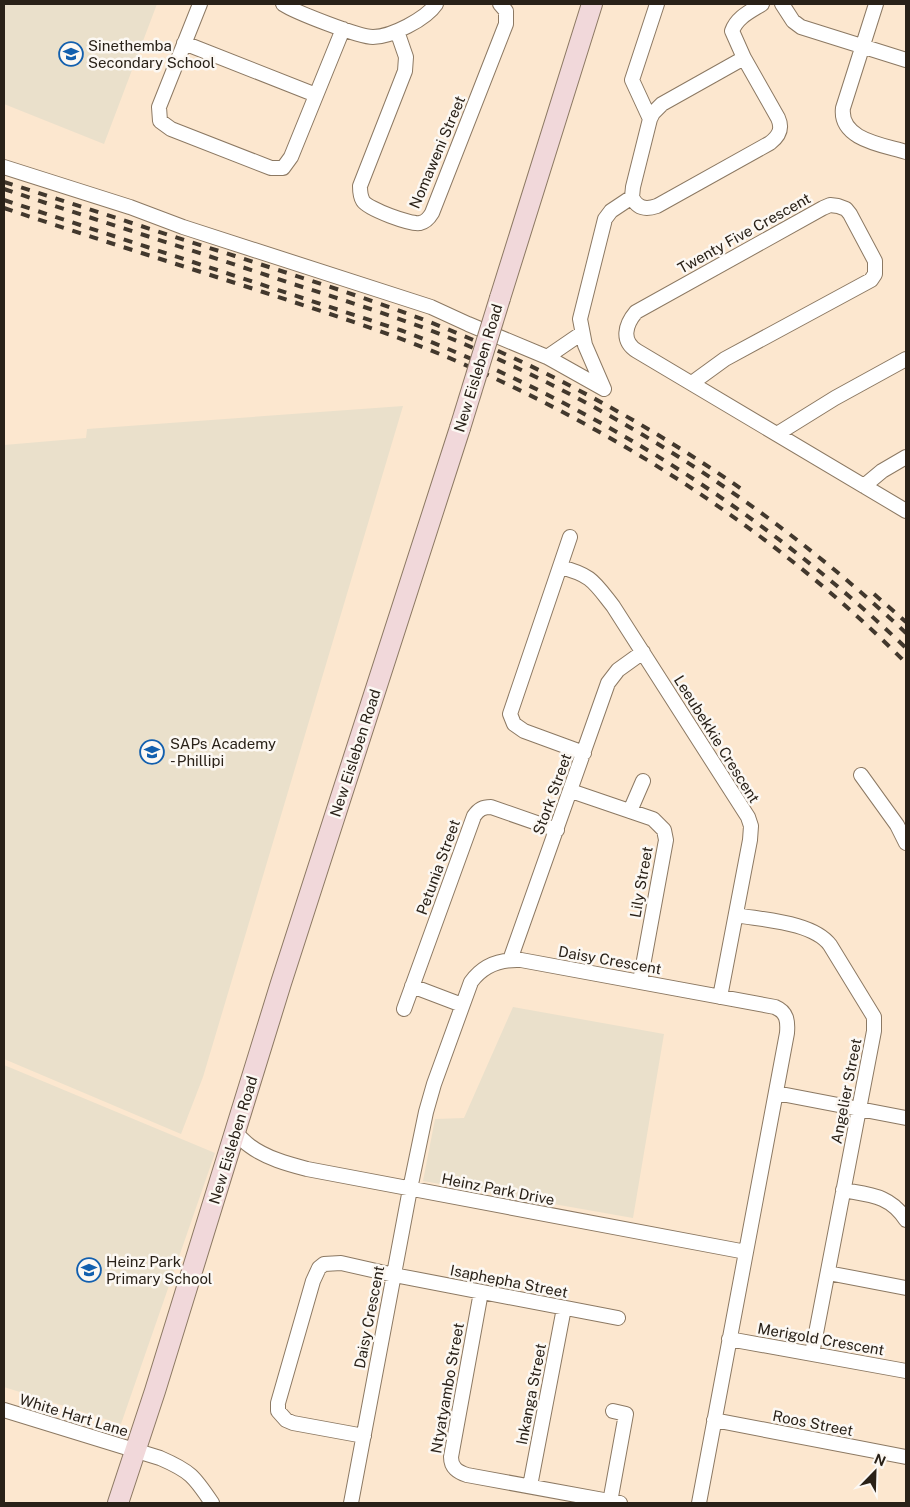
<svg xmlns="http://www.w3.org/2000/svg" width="910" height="1507" font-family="'Public Sans',sans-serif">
  <rect width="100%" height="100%" fill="#fce7cf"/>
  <path fill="#eae0cb" d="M 4,4 L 157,4 L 104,144 L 4,104 Z
    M 403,406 L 203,1077 L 181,1134 L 4,1059 L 4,445 L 86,438 L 87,429 Z
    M 513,1007 L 664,1034 L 633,1218 L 423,1181 L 435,1119 L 464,1118 Z
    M 4,1065 L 215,1153 L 121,1424 L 4,1387 Z"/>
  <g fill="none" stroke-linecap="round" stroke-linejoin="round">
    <g stroke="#8c7963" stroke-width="16">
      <path id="minor" d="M 200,4 L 159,107 L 160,121 L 171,129 L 271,168 L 283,168 L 291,157 L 343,29
        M 283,4 C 295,12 359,37 373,37 C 391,37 426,19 436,4
        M 782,4 L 793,21 L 801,27 L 906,60
        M 876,4 L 843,108 C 839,140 884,145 906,152
        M 397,31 L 406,57 L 405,71 L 360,186 C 360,191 360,196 363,201 C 368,209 411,225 420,223 C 426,222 429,218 432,213 L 506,24 L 506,11 L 500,4
        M 184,43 L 316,95
        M 744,58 L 662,104 L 653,113 L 650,119 L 633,187 L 632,197 C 637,208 645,210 657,206 L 770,143 C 779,136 783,129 778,118 L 744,58 L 732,31 C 737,17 751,11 762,4
        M 650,119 L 632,80 L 657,4
        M 4,167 L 130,207 L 183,227 L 431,307 L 468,324 L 547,357 L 604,389
        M 547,357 L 582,333
        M 692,383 L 725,359 L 871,280 L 875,274 L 875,261 L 850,214 L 846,209 L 838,206 L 830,205 L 823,208 L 636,312 C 625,325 621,341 637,351 L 906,511
        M 604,389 L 585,345 L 580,319 L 605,219 L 611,211 L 632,197
        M 777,434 L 835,398 L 906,359
        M 864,486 L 882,471 L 906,457
        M 570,537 L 510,714 L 514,724 L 524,731 L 584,753
        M 560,567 C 592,575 594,582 613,606 L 748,817 L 751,826 L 750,840 L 720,997
        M 861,775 L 897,825 L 906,843
        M 571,791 L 653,819 L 664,830 L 666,840 L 640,982
        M 630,811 L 643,781
        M 736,915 C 763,920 813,922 830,945 L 874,1017 L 874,1031 L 812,1354
        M 510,960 L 608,683 L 618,670 L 643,652
        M 412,986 L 462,1005
        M 404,1009 L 474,816 C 479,809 483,807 491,807 L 557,830
        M 776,1093 L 906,1118
        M 235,1133 C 241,1137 244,1142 250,1146 C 266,1158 288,1164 307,1169 L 746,1252
        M 843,1190 C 870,1195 890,1195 906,1220
        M 828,1273 L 906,1288
        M 481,1292 L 451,1457 C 451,1468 458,1472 467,1475 L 620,1503
        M 729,1339 L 906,1371
        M 4,1410 L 160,1458 C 190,1471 194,1476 212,1503
        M 714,1420 L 906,1457
        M 364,1436 L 293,1423 L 286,1420 L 278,1411 L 278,1403 L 313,1281 L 319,1268 L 324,1264 L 341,1263 L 394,1275 L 618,1318
        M 530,1486 L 564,1308
        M 610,1502 L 626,1414 L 613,1411
        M 351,1503 L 410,1189 L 426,1112 L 434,1084 L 471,982 C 483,965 501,959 521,960 L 775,1007 C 787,1012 788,1021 787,1033 L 699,1503"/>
    </g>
    <g stroke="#8c7963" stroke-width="22">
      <path id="secondary" d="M 500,298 L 592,4
        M 118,1503 L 155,1391 L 281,983 L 460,428"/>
    </g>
    <use href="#minor" stroke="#fff" stroke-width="14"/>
    <use href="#secondary" stroke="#f1d8da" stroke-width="20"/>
    <path stroke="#42382d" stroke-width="4" stroke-dasharray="9 9" stroke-linecap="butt" d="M 4,182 C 81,206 158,232 235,256 C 314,282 395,306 471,339 C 567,380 658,431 743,490
      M 4,189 C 99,221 195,251 290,283 C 340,299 391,315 440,334 C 612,404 771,506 906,633
      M 4,200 L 403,331 C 590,402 762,510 906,648
      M 4,208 C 90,237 177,264 263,292 C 330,314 397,335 461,363 C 625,435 780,536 906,663
      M 874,594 L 906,622"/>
    <g stroke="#8c7963" stroke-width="22" stroke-linecap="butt">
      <path id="secondary-bridge" d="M 460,428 L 500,298"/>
    </g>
    <use href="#secondary-bridge" stroke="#f1d8da" stroke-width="20"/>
  </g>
  <defs>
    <g id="school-ring" transform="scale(1.25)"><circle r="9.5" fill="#fcf8f3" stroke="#125fae" stroke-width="1.5"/><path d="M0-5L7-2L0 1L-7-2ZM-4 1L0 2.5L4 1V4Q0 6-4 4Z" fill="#125fae"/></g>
    <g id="university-ring" transform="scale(1.25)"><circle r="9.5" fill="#fcf8f3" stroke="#125fae" stroke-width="1.5"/><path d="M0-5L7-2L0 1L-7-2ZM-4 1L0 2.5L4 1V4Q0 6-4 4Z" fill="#125fae"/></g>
  </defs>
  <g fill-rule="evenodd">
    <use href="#school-ring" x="71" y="54"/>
    <use href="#university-ring" x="152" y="752"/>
    <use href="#school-ring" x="89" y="1270"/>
  </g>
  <g text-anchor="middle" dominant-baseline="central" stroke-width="5" stroke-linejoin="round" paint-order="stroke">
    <g font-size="15" fill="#292118" stroke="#fcf8f3" text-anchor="start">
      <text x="88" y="45">Sinethemba<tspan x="88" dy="17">Secondary School</tspan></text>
      <text x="170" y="743">SAPs Academy<tspan x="170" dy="17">- Phillipi</tspan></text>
      <text x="106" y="1261">Heinz Park<tspan x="106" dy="17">Primary School</tspan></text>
    </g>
    <g font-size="15" fill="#292118" stroke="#fcf8f3">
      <text transform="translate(437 152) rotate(-67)">Nomaweni Street</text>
      <text transform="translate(744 233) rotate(-29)">Twenty Five Crescent</text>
      <text transform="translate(478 368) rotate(-73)">New Eisleben Road</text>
      <text transform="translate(717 739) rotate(58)">Leeubekkie Crescent</text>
      <text transform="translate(355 753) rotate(-72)">New Eisleben Road</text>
      <text transform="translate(552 794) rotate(-70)">Stork Street</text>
      <text transform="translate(438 867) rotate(-70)">Petunia Street</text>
      <text transform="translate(641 882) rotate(-80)">Lily Street</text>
      <text transform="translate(610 960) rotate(10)">Daisy Crescent</text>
      <text transform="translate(846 1091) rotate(-79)">Angelier Street</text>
      <text transform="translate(233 1140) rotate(-73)">New Eisleben Road</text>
      <text transform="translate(498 1189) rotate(11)">Heinz Park Drive</text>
      <text transform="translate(509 1281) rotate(11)">Isaphepha Street</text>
      <text transform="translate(369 1317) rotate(-79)">Daisy Crescent</text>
      <text transform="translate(821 1339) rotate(10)">Merigold Crescent</text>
      <text transform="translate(447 1388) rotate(-80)">Ntyatyambo Street</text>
      <text transform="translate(531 1394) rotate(-79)">Inkanga Street</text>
      <text transform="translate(74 1415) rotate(17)">White Hart Lane</text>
      <text transform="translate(813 1423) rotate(11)">Roos Street</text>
    </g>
  </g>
  <rect width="910" height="1507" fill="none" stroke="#292118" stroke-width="10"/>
  <g transform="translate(875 1472) rotate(23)" stroke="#fcf8f3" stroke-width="4" paint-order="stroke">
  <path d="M0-4L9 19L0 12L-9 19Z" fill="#292118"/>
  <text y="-8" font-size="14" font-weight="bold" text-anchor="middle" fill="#292118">N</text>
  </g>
</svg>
